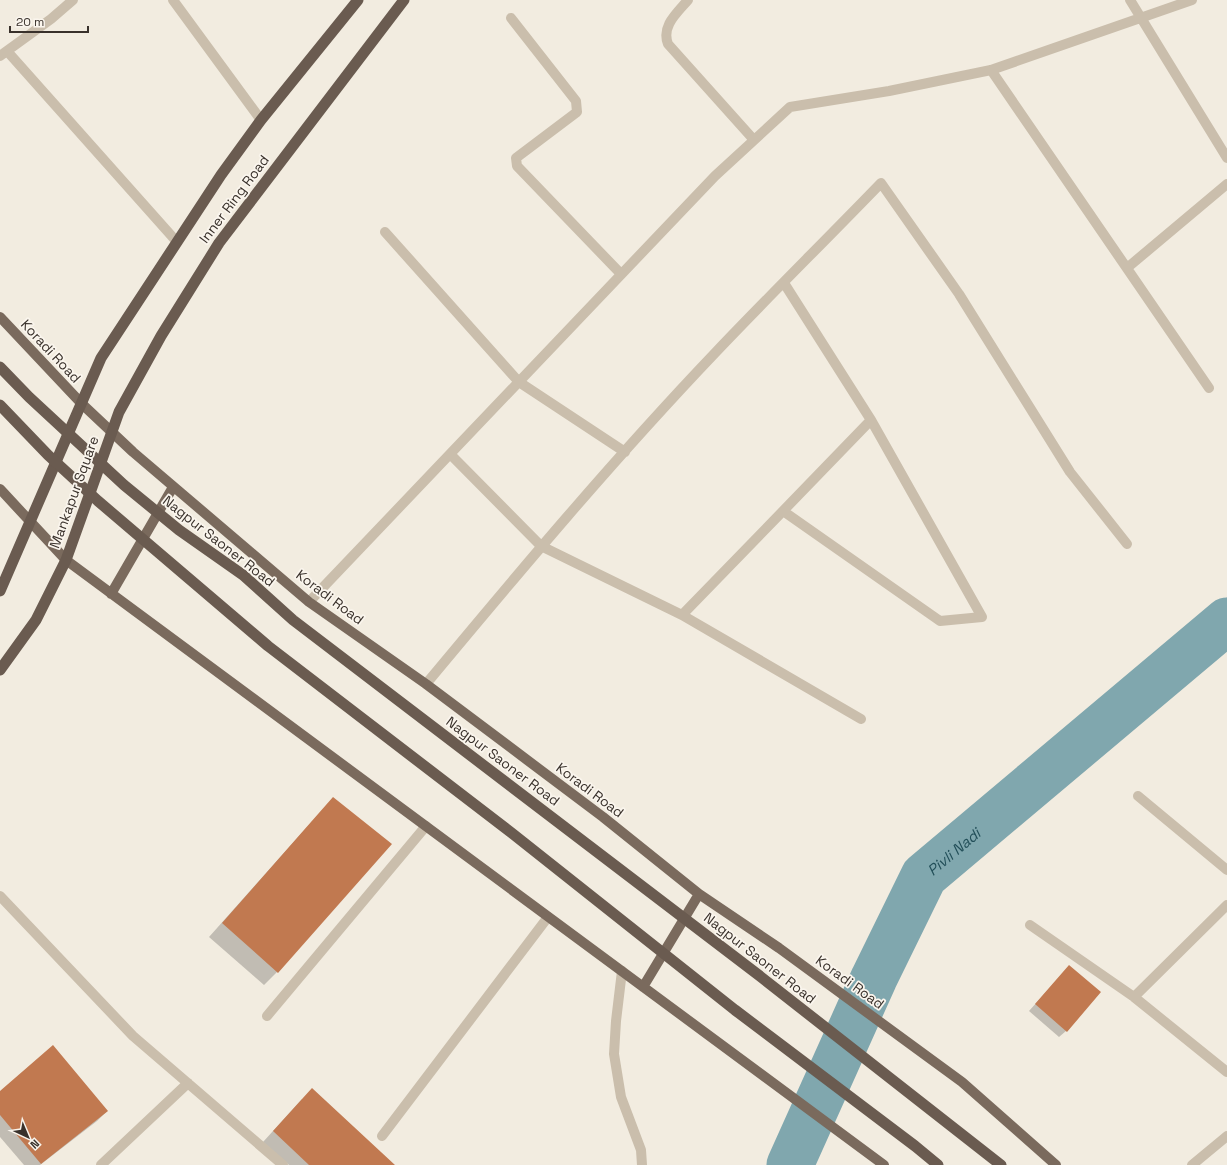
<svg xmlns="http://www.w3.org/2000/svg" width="1227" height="1165" font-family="'Space Grotesk',sans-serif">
  <rect width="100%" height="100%" fill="#f2ece0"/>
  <path fill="#0003" d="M 333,798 L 277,972 L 264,985 L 209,937 Z
    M 1063,973 L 1066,1031 L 1059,1037 L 1029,1011 Z
    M 0,1092 L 107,1111 L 97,1121 L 40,1165 L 24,1165 L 0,1137 Z
    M 302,1099 L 394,1165 L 289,1165 L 263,1142 Z"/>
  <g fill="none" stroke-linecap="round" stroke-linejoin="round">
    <path stroke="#80a7ae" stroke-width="8" d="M 1213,633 L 1227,602"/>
    <path stroke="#80a7ae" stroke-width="47" id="s1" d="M 790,1165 L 874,978 L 924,876 L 1227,621"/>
  </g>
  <path fill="#c17950" d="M 333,797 L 392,844 L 278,973 L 222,923 Z
    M 1069,965 L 1101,992 L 1067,1032 L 1035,1004 Z
    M 53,1045 L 108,1111 L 41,1164 L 0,1115 L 0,1091 Z
    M 312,1088 L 395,1165 L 309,1165 L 273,1131 Z"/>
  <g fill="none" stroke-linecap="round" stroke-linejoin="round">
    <path stroke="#cabeac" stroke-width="10" d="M 622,971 L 616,1021 L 614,1054 L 621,1097 L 641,1150 L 642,1165"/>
    <path stroke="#cabeac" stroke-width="10" d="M 173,0 L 261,120
      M 688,0 C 677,13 661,26 668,44 L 754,140
      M 1130,0 L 1227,158
      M 511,18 L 576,101 L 577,112 L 516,158 L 517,166 L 621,274
      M 7,51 L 177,242
      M 0,56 L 51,19 L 73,0
      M 991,70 L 1209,388
      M 385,232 L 519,382 L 625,452
      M 1127,268 L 1227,184
      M 451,455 L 541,546 L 682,615 L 783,511 L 940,621 L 982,617 L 871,420 L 784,283
      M 783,511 L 871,420
      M 309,602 L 715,176 L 790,107 L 889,91 L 991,70 L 1192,0
      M 682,615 L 861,719
      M 426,684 C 520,571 614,459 715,353 C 769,296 826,240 881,183 L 959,294 L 1070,472 L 1127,544
      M 1138,796 L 1227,870
      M 0,896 L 133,1036 L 283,1165
      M 1030,925 L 1134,997 L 1227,1072
      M 1134,997 L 1227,905
      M 267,1016 L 426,826
      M 382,1136 L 548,917
      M 101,1165 L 188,1083
      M 1192,1165 L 1227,1136"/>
    <path stroke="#7a6a5d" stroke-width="10" d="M 0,317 L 82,404 L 133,452 L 309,602 L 426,684 L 603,817 L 699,894 L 779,948 L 962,1082 L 1056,1165
      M 0,489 L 66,560 L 884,1165
      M 111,594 L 173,487
      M 643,987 L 699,894"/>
    <path stroke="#6a5b50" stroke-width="11" d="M 0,591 L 101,358 L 221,175 L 261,120 L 358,0
      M 0,670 L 36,620 L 66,560 L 119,412 L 161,336 L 219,243 L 404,0"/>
    <path stroke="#6a5b50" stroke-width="11" d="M 0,367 L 29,397 L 124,485 L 179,530 L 243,575 L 293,620 L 761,977 L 1001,1165
      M 0,405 L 48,455 L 98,501 L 268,646 L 513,834 L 735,1010 L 915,1146 L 938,1165"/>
  </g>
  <g text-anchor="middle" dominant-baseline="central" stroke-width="3.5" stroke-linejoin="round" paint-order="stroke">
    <g font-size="14" fill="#39312b" stroke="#faf5ed">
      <text transform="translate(234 199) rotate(-53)">Inner Ring Road</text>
      <text transform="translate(51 351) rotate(47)">Koradi Road</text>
      <text transform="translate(74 492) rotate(-70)">Mankapur Square</text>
      <text transform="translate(219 541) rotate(38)">Nagpur Saoner Road</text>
      <text transform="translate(330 597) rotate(37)">Koradi Road</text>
      <text transform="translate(503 761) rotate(37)">Nagpur Saoner Road</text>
      <text transform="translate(590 790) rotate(37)">Koradi Road</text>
      <text transform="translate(760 958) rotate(38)">Nagpur Saoner Road</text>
      <text transform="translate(850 982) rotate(36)">Koradi Road</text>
    </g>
    <g font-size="15" font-style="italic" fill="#224f59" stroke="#faf5ed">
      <text stroke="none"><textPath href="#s1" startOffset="357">Pivli Nadi</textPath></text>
    </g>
  </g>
  <g transform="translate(28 1137) rotate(136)" stroke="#faf5ed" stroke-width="3" paint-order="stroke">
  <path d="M0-3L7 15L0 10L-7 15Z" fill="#39312b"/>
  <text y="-6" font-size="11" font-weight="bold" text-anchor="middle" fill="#39312b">N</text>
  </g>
  <path d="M10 26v6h78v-6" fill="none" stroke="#39312b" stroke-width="2"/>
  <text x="16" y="26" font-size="12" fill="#39312b" stroke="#faf5ed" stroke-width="3" paint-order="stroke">20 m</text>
</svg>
